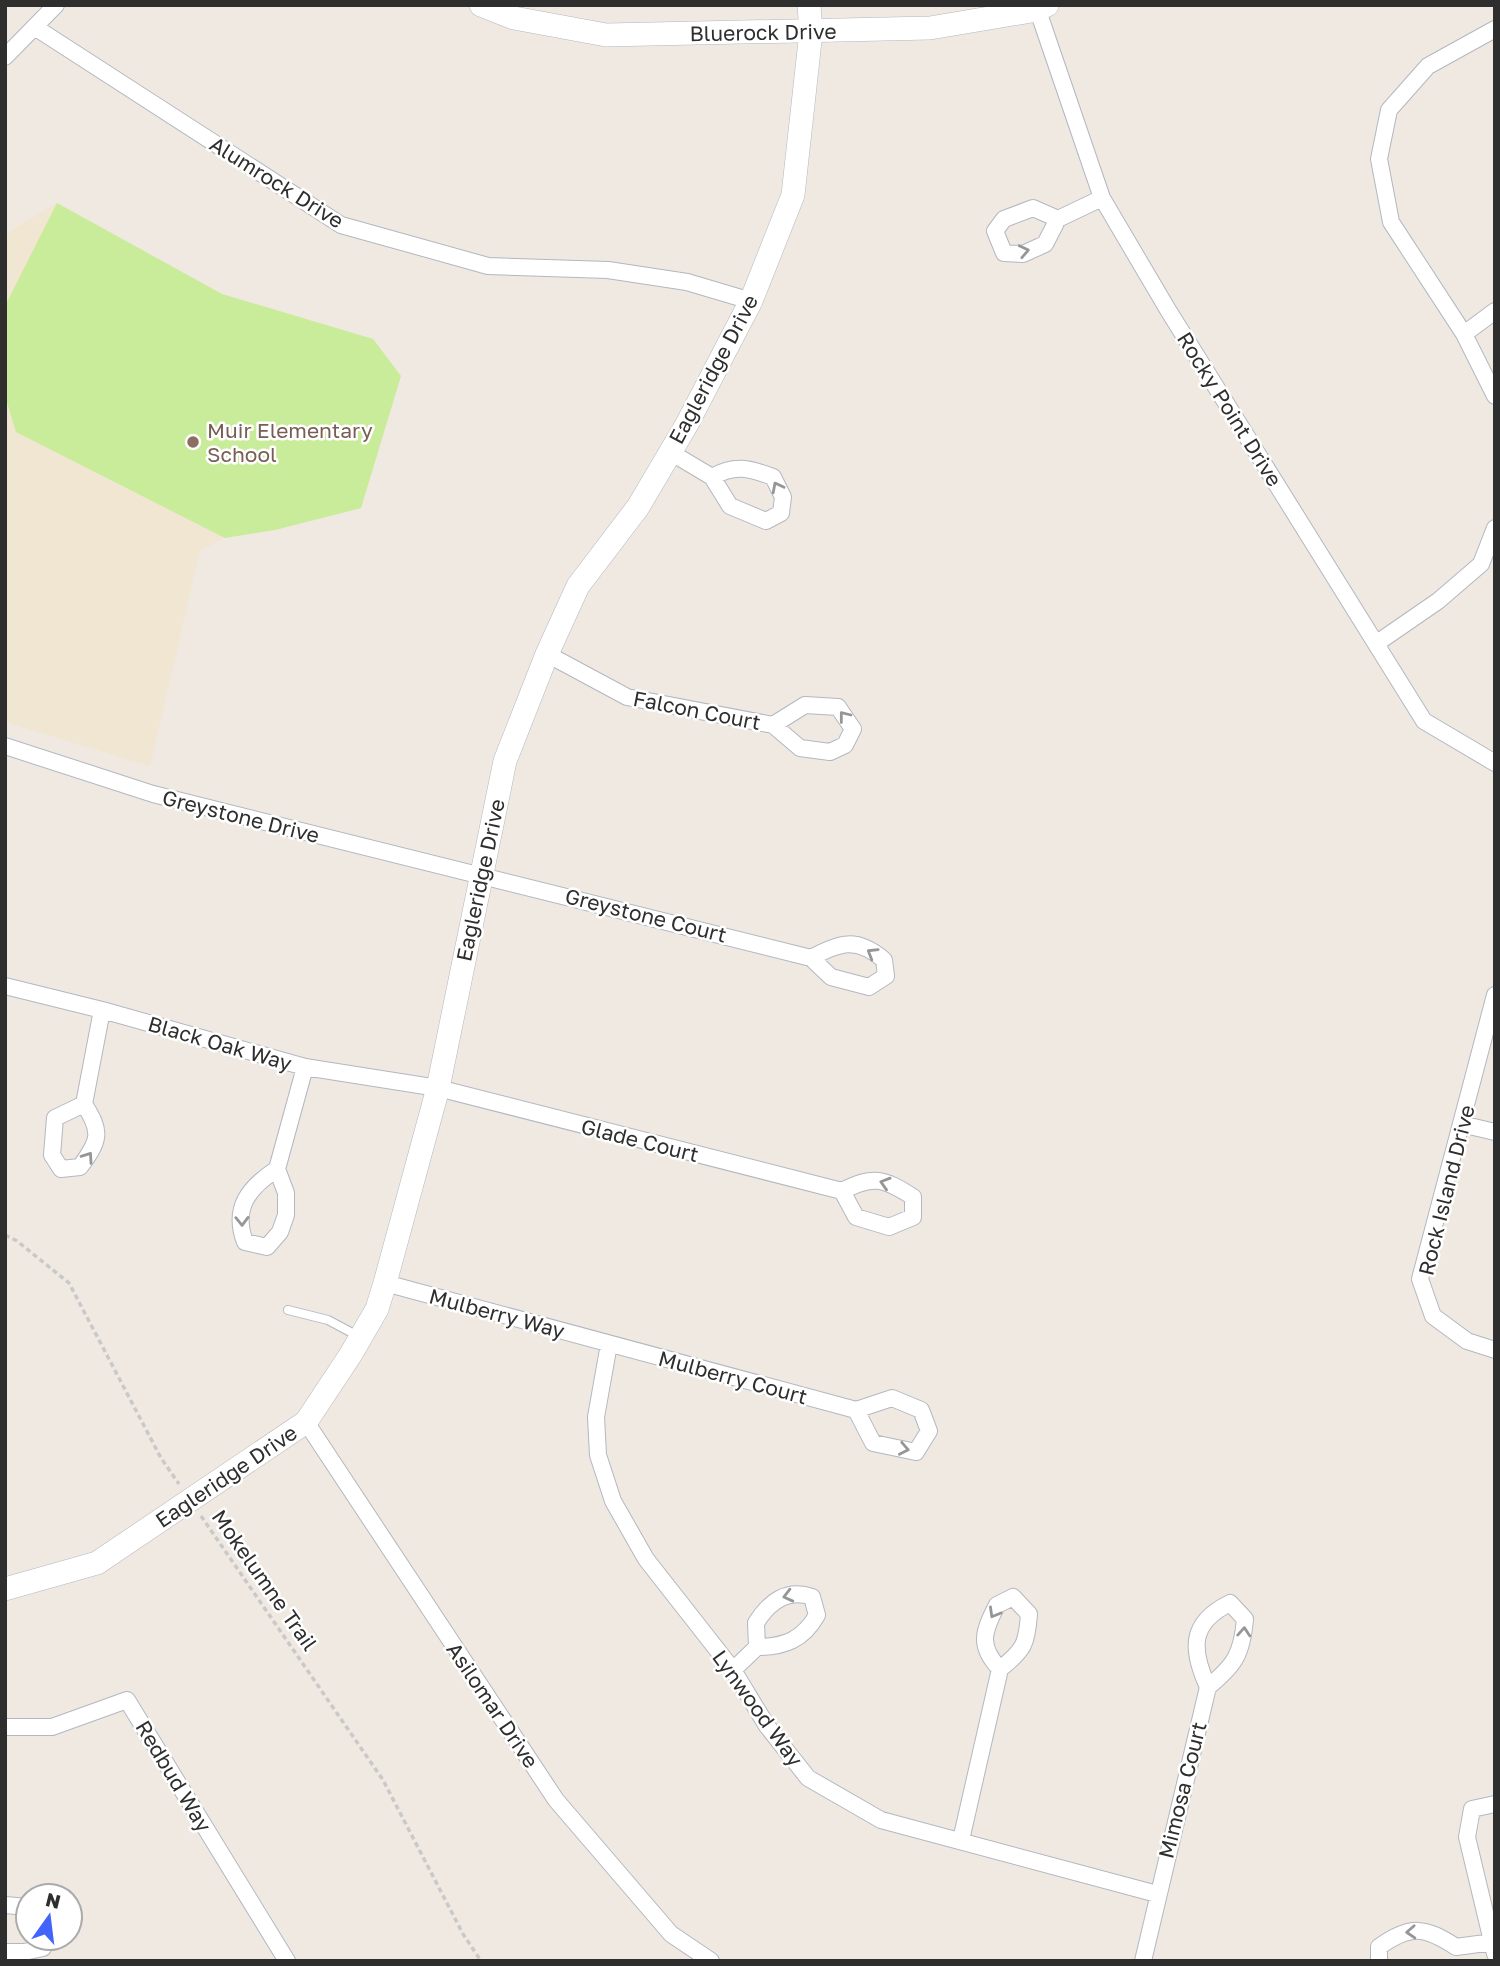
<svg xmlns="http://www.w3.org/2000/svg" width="1500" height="1966" font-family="'Golos Text',sans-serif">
  <rect width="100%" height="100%" fill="#efe9e1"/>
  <path fill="#f0e6d1" d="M 57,203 L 222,294 L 373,339 L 401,376 L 361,508 L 275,530 L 225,537 L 200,551 L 150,766 L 5,722 L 5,234 Z"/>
  <path fill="#c9ec9a" d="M 57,203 L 222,294 L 373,339 L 401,376 L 361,508 L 275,530 L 225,538 L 16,432 L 5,396 L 5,306 Z"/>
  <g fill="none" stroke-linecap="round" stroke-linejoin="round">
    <g stroke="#b4b7c1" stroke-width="10">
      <path id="lane" d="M 288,1310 L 328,1320 L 358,1336"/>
    </g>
    <g stroke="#b4b7c1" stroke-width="18">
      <path id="street" d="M 1036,5 L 1102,198 L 1168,310 L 1424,721 L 1495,763
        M 36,28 L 341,225 L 488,266 L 608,270 L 687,282 L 751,301
        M 1495,29 L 1428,66 L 1389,110 L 1379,159 L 1391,222 L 1464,334 L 1495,396
        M 5,57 L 56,5
        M 1058,219 L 1033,208 L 1004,219 L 995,231 L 1004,253 L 1023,254 L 1045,244 L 1058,219 L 1102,198
        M 1464,334 L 1495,311
        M 670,452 L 712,477 L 730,506 L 766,521 L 781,513 L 783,497 L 773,477 C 749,468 735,464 712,477
        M 1377,643 L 1438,601 L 1481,564 L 1495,528
        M 547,654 L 627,697 L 773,725 L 800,748 L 830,752 L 845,745 L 853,729 L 838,707 L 805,705 L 773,725
        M 5,746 L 153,794 L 811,958 L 831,977 L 869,987 L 886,976 L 884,960 C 857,937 840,942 811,958
        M 5,986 L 102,1010 L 305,1067 L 438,1088 L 842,1191 C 874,1175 883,1178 913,1197 L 913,1217 L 889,1227 L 856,1217 L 842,1191
        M 1495,995 L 1420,1279 L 1433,1316 L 1467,1341 L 1495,1350
        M 84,1104 L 55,1118 L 52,1155 L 61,1169 L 80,1167 C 100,1140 102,1132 84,1104 L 102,1010
        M 1461,1124 L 1495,1132
        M 277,1169 C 249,1187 232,1208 245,1242 L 267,1247 L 280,1232 L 286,1215 L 286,1193 L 277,1169 L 305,1067
        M 385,1283 L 856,1410 L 892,1398 L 921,1410 L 929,1431 L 916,1452 L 873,1443 L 856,1410
        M 609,1344 L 596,1417 L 598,1455 L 613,1501 L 646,1559 L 733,1670 L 767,1726 L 808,1778 L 881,1820 L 1157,1894
        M 306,1422 L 556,1800 L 671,1934 L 711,1961
        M 733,1670 L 757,1647 C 784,1647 803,1640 817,1615 L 812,1597 C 787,1588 769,1602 756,1623 L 757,1647
        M 5,1727 L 52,1727 L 127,1700 L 287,1961
        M 1495,1804 L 1472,1809 L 1467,1837 L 1495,1954
        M 961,1840 L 1000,1669 C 1024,1650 1027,1644 1029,1614 L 1013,1597 L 997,1605 C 983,1632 978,1646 1000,1669
        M 5,1905 L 28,1907
        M 5,1952 L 24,1952 L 43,1948 L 48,1938
        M 1143,1961 L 1208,1687 C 1235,1665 1242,1654 1245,1619 L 1230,1603 C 1189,1623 1191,1650 1208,1687
        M 1379,1961 L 1379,1947 C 1411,1924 1425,1927 1456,1947 L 1493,1942"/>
    </g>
    <g stroke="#b4b7c1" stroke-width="24">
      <path id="secondary" d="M 481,5 L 514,18 L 606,35 L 930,28 L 1037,10 L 1047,5
        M 5,1589 L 97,1563 L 306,1422 L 351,1354 L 377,1309 L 385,1283 L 438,1088 L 505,761 L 547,654 L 578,586 L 638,507 L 687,424 L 751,301 L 793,195 L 811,32 L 809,5"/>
    </g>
    <path stroke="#c9c9c9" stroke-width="3.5" stroke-dasharray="5 3.5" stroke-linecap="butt" d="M 5,1235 L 17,1241 L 69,1283 L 161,1458 L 179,1484
      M 201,1516 L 383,1780 L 463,1934 L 481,1961"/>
    <use href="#lane" stroke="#fff" stroke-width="8"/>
    <use href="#street" stroke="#fff" stroke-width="16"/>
    <use href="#secondary" stroke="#fff" stroke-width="23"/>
  </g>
  <path fill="#8e8b86" d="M 7,510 L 7,531 L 5,537 L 5,516 Z"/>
  <defs><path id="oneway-chevron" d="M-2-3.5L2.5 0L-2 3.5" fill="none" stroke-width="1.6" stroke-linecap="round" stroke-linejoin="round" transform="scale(1.75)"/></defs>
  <g stroke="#969696">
    <use href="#oneway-chevron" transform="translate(1024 251) rotate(-12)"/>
    <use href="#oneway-chevron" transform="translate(777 487) rotate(-117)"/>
    <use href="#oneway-chevron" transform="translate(844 716) rotate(-128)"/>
    <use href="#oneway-chevron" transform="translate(872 953) rotate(-149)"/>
    <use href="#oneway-chevron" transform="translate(88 1157) rotate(-55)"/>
    <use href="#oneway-chevron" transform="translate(885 1183) rotate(-163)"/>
    <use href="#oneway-chevron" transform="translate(242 1221) rotate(89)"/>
    <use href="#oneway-chevron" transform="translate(904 1449) rotate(11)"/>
    <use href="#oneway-chevron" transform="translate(788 1596) rotate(166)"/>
    <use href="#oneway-chevron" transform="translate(994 1613) rotate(120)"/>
    <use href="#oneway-chevron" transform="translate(1244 1632) rotate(-86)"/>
    <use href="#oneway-chevron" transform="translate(1411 1932) rotate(177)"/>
  </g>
  <circle fill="#8d6e63" stroke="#fff" stroke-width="2.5" cx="193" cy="442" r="7"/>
  <g text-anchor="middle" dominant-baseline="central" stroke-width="5" stroke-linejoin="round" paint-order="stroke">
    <g font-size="21" fill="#2e2e2e" stroke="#fff">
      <text transform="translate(763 32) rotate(-1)">Bluerock Drive</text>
      <text transform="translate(277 182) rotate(32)">Alumrock Drive</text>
      <text transform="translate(713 369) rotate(-62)">Eagleridge Drive</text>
      <text transform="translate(1230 409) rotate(58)">Rocky Point Drive</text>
      <text transform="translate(697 710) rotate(11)">Falcon Court</text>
      <text transform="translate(241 816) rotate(14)">Greystone Drive</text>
      <text transform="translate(480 880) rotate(-78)">Eagleridge Drive</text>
      <text transform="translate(646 915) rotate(14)">Greystone Court</text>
      <text transform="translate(220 1043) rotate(16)">Black Oak Way</text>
      <text transform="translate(640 1140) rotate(14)">Glade Court</text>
      <text transform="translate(1446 1190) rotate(-76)">Rock Island Drive</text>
      <text transform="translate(497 1313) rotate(15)">Mulberry Way</text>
      <text transform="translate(733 1377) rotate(15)">Mulberry Court</text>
      <text transform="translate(226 1476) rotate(-34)">Eagleridge Drive</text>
      <text transform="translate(265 1580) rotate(55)">Mokelumne Trail</text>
      <text transform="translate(493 1705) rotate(56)">Asilomar Drive</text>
      <text transform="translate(758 1708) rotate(54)">Lynwood Way</text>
      <text transform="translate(174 1776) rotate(59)">Redbud Way</text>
      <text transform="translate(1182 1790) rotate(-76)">Mimosa Court</text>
    </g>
    <g font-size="21" fill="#785e54" stroke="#fff" text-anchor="start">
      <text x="207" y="430">Muir Elementary<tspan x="207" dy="24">School</tspan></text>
    </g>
  </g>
  <rect width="1500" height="1966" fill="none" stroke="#2e2e2e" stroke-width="14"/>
  <g transform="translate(49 1917) rotate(14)"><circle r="33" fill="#ffffff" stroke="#ababab" stroke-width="2"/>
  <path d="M0-5L12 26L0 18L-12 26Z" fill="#4264fb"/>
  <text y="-10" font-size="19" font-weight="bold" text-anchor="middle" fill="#2e2e2e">N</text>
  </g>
</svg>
